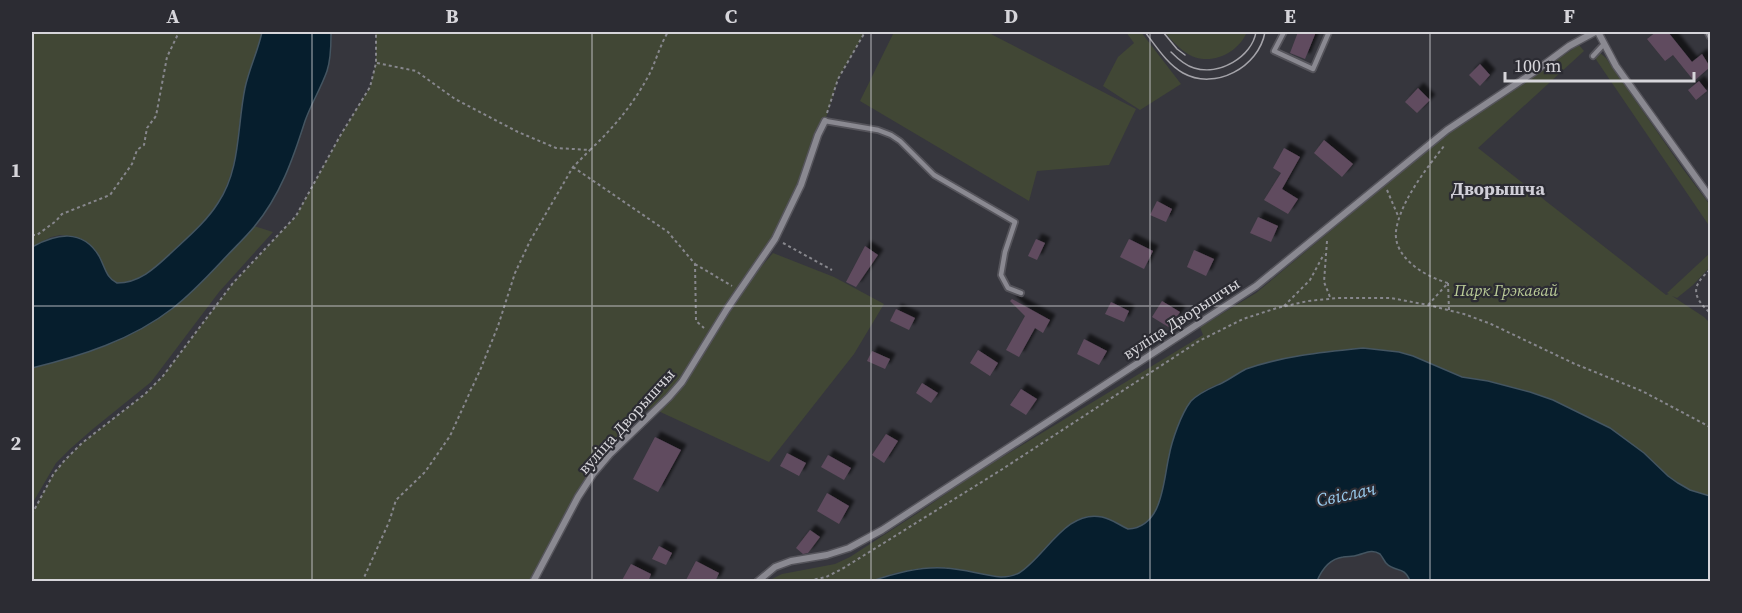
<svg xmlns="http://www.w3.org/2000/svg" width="1742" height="613" font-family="'Source Serif 4',serif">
  <defs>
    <filter id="shadow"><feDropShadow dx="5.5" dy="-5.5" stdDeviation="1.5" flood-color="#0009"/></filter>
  </defs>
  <rect width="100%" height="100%" fill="#36363d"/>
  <path fill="#414735" d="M 32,32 L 262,32 C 257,54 247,75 243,97 C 238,132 238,168 220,199 C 206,224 181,243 161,263 C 149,274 129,289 112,281 L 86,242 L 78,238 L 60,235 L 51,237 L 32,247 Z
    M 376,32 L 865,32 L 838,79 L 825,121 L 775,238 L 734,292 L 710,332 L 740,291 L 773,253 L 834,277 L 884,304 L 854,354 L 769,462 L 656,410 L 659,403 L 628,422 L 578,495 L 532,581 L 32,581 L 32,514 L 54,473 L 65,460 L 82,443 L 145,394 L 163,376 L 233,283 L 296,216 L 340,136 L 370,87 L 376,63 Z
    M 894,32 L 987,32 L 1136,109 L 1109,165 L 1037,171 L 1029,201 L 860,101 Z
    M 1126,32 L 1141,32 L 1181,84 L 1140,110 L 1103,86 L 1118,57 L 1134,43 Z
    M 1165,32 L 1247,32 C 1237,55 1207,68 1185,52 C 1178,47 1170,39 1165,32 Z
    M 1579,45 L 1584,51 L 1478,148 L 1666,295 L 1669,294 L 1667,293 L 1710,253 L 1710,267 L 1693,285 L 1677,298 L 1672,296 L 1704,317 L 1710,323 L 1710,496 L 1690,490 L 1668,476 L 1644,453 L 1530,392 L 1488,381 L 1462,377 L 1426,361 L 1381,350 L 1363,348 L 1345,350 L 1269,362 L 1255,366 L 1242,371 L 1229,379 L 1205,390 L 1187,407 L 1183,416 L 1172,444 L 1160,502 L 1155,512 L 1148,520 L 1140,526 L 1128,529 L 1114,521 L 1079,520 L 1056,536 L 1028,566 L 1018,574 L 1001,577 L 945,568 L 921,569 L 895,573 L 872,581 L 766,582 L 782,574 L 835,564 L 850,557 L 921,511 L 976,473 L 1203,335 L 1200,327 L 1256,293 L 1449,132 Z
    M 1599,52 L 1606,58 L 1683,169 L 1710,205 L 1710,227 L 1595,58 Z
    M 254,226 L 273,232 L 219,292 L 151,382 L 94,428 L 70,449 L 56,463 L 32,504 L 32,368 L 64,360 L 106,346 L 158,319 L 218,265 Z"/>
  <path fill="#061e2d" stroke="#445561" stroke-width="1.5" d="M 262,32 L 331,32 L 331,35 C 331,47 331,59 327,71 C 321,88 311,104 305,121 C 293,159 280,196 254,227 C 244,239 233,249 222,261 C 207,277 191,294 173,308 C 132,340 81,356 32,368 L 32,247 C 56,234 82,228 99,256 C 105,267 106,278 117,283 C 140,283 156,267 171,253 C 188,237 206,222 218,203 C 241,169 237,126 245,88 C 249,69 258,51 262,32 Z
    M 1363,348 L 1399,352 L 1413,356 L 1462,377 L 1488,381 L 1530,392 L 1553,400 L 1610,428 L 1644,453 L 1668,476 L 1678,483 L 1690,490 L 1710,496 L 1710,581 L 1410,581 C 1404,565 1395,573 1386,563 C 1385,562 1381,555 1380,554 C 1372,549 1366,553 1358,555 C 1353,557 1348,556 1343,557 C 1329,559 1322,569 1317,581 L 872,581 C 895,573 920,566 945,568 C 964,569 982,575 1001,577 C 1007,577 1013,576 1019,573 C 1045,557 1066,509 1102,517 C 1112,519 1119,525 1128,529 C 1163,527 1163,482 1169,456 C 1172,440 1181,414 1191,401 C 1200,392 1211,388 1222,383 C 1230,379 1238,373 1246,369 C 1283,356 1324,352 1363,348 Z"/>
  <path fill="#604b5f" filter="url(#shadow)" d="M 1298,32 L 1316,32 L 1305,59 L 1290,53 Z
    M 1656,32 L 1668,32 L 1692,62 L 1702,54 L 1710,67 L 1694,81 L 1673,55 L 1665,61 L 1647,39 Z
    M 1480,64 L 1490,75 L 1480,86 L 1469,75 Z
    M 1699,81 L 1707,91 L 1696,100 L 1688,90 Z
    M 1418,88 L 1430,100 L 1417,113 L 1405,102 Z
    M 1324,140 L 1353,164 L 1342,177 L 1314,153 Z
    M 1284,148 L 1300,157 L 1282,189 L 1298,199 L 1288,214 L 1264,200 L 1281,173 L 1273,168 Z
    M 1157,201 L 1172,209 L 1166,222 L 1150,215 Z
    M 1258,217 L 1278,226 L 1271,242 L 1250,233 Z
    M 1036,239 L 1045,243 L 1037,260 L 1028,256 Z
    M 1129,239 L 1153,251 L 1144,269 L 1120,257 Z
    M 865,246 L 878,255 L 856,287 L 846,282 Z
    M 1194,250 L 1214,259 L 1206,276 L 1187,267 Z
    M 1012,299 L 1050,320 L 1043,333 L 1035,328 L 1019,357 L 1006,350 L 1025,316 L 1010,301 Z
    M 1162,301 L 1180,312 L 1170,328 L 1152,317 Z
    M 1111,302 L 1129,311 L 1124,322 L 1105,314 Z
    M 896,309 L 915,318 L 909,330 L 890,321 Z
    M 1084,339 L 1107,351 L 1099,365 L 1077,354 Z
    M 978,350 L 998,363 L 990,376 L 970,363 Z
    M 872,351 L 890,359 L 885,369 L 867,361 Z
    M 922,383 L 938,393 L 931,403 L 916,393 Z
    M 1021,389 L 1037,399 L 1026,415 L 1010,405 Z
    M 886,434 L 898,441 L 884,463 L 872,455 Z
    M 655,437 L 681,450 L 658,492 L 633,479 Z
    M 787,453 L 806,463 L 799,476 L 780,466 Z
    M 828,455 L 851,468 L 844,480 L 821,467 Z
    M 827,493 L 849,506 L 839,524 L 817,511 Z
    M 810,530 L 820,537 L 808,553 L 803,554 L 796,548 Z
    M 659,546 L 672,553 L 666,565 L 652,559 Z
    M 696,561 L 719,573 L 715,582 L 685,582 Z
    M 631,564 L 651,574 L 648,582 L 621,582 Z"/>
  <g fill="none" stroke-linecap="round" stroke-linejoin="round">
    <g stroke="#55545b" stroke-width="8">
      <path id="service" d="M 1284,32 L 1274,51 L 1313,69 L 1329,32
        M 1593,56 L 1604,44
        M 825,121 L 878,130 L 891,135 L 900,141 L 934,175 L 1015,222 L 1005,252 L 1001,275 L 1008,288 L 1021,293"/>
    </g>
    <g stroke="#55545b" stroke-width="9">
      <path id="minor" d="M 1598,32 L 1616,66 L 1710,197
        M 1708,32 L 1710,36
        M 533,582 L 578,497 L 593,474 L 610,454 L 669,397 L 682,382 L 727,309 L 775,239 L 801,185 L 818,135 L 825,121
        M 757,582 L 775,567 L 791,561 L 827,555 L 849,548 L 882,530 L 1256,286 L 1447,130 L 1534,72 L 1569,46 L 1595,32"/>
    </g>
    <path stroke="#87878d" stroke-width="2" stroke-dasharray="3 3" stroke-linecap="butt" d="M 377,63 L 416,71 L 455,99 L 518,132 L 556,148 L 590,150 C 615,126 632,106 649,75 C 656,61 660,45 668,32
      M 827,113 L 838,79 L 865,32
      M 573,167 L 668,232 L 695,264 L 696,321 L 704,328
      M 1387,190 L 1399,218
      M 32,235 L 37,235 L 56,221 L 62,214 L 110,195 L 132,164 L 137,150 L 144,145 L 147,128 L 156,116 L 167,57 L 179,32
      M 1327,241 L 1324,282 L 1330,297
      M 783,243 L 832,270
      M 695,264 L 732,286
      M 1710,270 C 1691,286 1692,296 1710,313
      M 1448,283 L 1449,310
      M 1428,305 L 1448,283 C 1426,277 1393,258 1396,231 C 1400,202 1426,169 1444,146
      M 1284,306 L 1310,280 L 1324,254
      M 32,514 L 54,473 L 65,460 L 82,443 L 145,394 L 163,376 L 233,283 L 296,216 L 340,136 L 370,87 L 376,63 L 376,32
      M 362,582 L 389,522 L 396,500 L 425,472 L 450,436 L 481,368 L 498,326 L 515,273 L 530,241 L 573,167 L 590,150
      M 803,582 L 826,577 L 842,569 L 1001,470 L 1199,341 L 1243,319 L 1277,308 L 1308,301 L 1338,298 L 1391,298 L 1428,305 L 1464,314 L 1491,324 L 1575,364 L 1642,391 L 1710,427"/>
    <use href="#service" stroke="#8a8991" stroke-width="4.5"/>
    <use href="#minor" stroke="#8a8991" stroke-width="6"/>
    <path stroke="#a4a3a9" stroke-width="1.5" d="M 1145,32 C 1156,46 1167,64 1183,73 C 1215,91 1259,67 1265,32
      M 1163,32 L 1177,49 L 1185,55
      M 1171,52 C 1177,58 1186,66 1194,68 C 1219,76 1252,57 1256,32"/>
  </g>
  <path fill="none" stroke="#d6d5da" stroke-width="1.5" stroke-opacity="0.55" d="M 312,32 L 312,582M 592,32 L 592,582M 871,32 L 871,582M 1150,32 L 1150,582M 1430,32 L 1430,582M 32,306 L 1710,306"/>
  <g text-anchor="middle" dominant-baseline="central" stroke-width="4.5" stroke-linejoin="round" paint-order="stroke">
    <g font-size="16" font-style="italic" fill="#bbcc98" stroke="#2c2c33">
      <text x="1506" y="290">Парк Грэкавай</text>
    </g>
    <g font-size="16" fill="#d6d5da" stroke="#2c2c33">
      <text transform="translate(1181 318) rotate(-33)">вуліца Дворышчы</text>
      <text transform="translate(626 421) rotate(-48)">вуліца Дворышчы</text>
    </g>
    <g font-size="18" font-weight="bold" fill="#d0cfd8" stroke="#2c2c33">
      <text x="1498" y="188">Дворышча</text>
    </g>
    <g font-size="18" font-style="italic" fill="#9accef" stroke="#2c2c33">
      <text transform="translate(1346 494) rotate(-12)">Свіслач</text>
    </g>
  </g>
  <rect width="1742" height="613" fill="none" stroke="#2c2c33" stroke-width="66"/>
  <path d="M1505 72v9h189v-9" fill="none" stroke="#d6d5da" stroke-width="3"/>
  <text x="1514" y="72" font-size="18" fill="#d6d5da" stroke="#2c2c33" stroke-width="4.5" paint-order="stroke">100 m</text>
  <rect x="33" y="33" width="1676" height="547" fill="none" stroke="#d6d5da" stroke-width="2"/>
  <g font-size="20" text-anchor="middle" font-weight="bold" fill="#d6d5da">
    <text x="173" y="23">A</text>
    <text x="452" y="23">B</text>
    <text x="731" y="23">C</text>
    <text x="1011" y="23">D</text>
    <text x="1290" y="23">E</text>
    <text x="1569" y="23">F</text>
    <text x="16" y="177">1</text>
    <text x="16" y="450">2</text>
  </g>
</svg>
